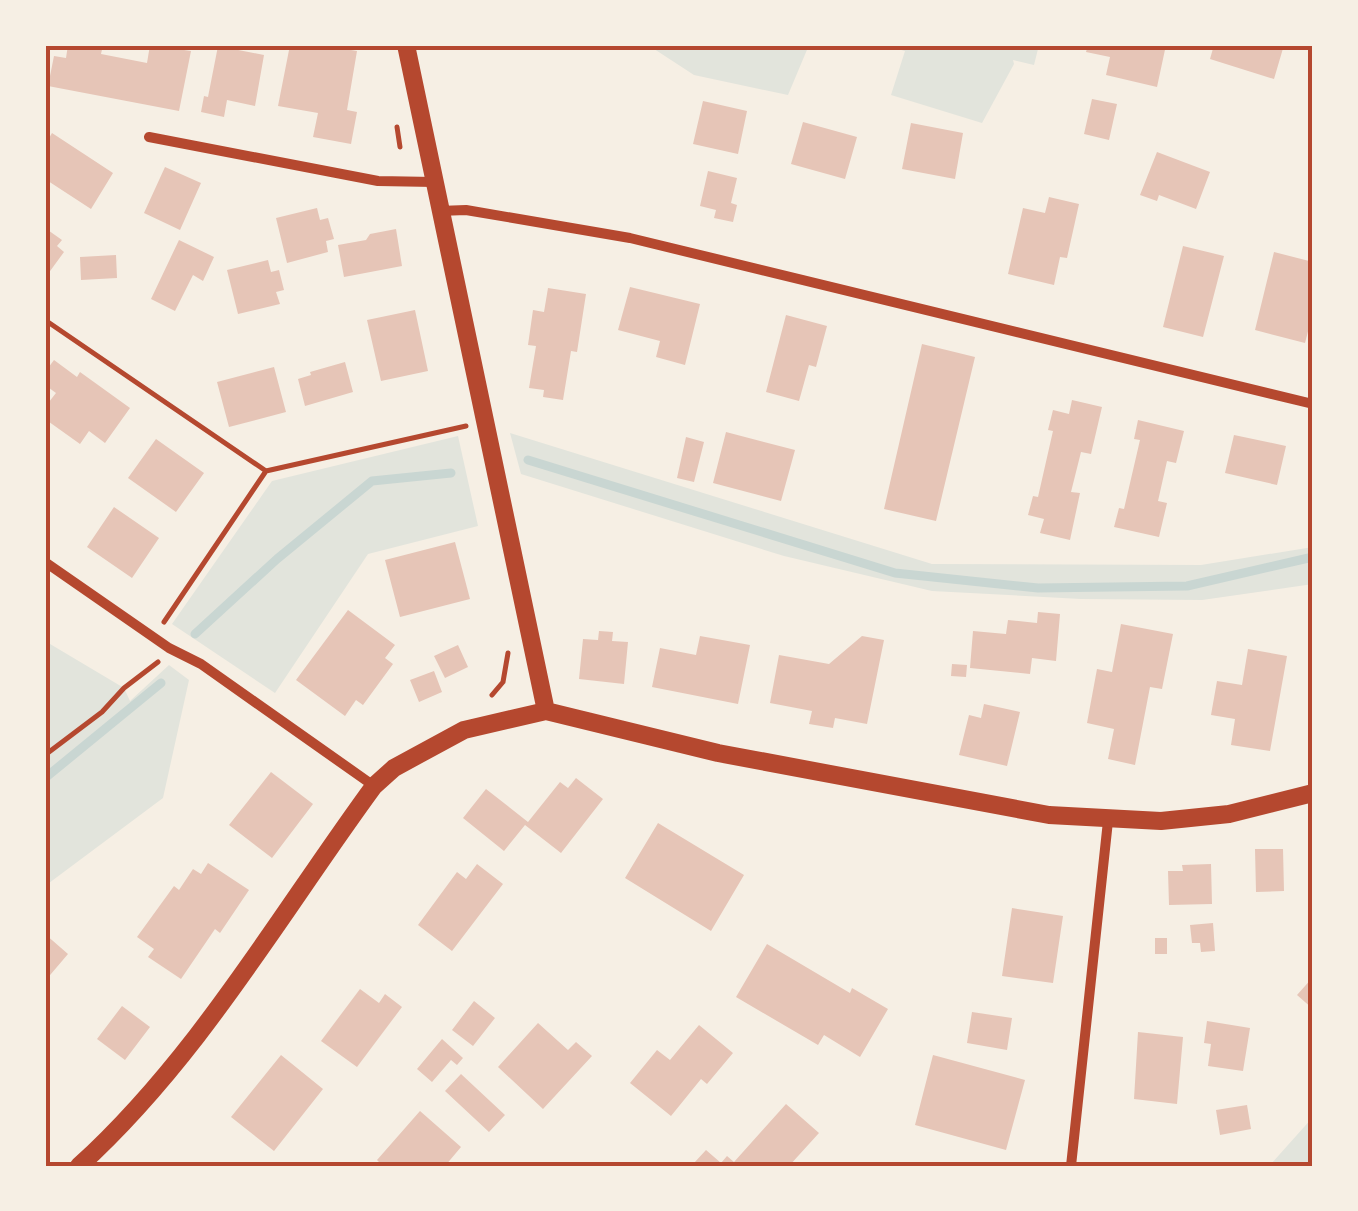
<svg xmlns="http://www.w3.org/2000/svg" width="1358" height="1211" font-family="Raleway,sans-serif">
  <rect width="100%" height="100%" fill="#f6efe4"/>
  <path fill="#e2e4dc" d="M 648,45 L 809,45 L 788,95 L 694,75 Z
    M 884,45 L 1039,45 L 1034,65 L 1013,60 L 1014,64 L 982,123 L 891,95 L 905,51 Z
    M 510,433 L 932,564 L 1201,565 L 1313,547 L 1313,584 L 1202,600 L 1081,599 L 932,591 L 784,556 L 521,474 Z
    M 458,436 L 478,526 L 368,554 L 275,693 L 172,624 L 272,481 Z
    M 45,641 L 124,688 L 130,701 L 169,665 L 189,680 L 163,798 L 45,886 Z
    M 1313,1117 L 1313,1166 L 1270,1166 L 1271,1164 Z"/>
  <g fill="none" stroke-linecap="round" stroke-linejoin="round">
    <path stroke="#c9d6d2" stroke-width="9" d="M 528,460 L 895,573 L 1038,588 L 1187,586 L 1313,557
      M 195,634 L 277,559 L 372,481 L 451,473
      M 45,778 L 161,683"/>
  </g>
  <path fill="#e6c5b7" d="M 68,45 L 103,45 L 101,54 L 147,63 L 150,45 L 191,51 L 179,111 L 48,86 L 54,56 L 66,58 Z
    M 290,45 L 352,45 L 351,50 L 357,51 L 347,110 L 357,112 L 351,144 L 313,137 L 318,113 L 278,106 Z
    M 1088,45 L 1166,45 L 1157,87 L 1106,75 L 1110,57 L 1086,52 Z
    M 1214,45 L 1284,45 L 1274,79 L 1210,59 Z
    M 218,46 L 264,55 L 255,106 L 227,100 L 224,117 L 201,112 L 204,96 L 208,97 Z
    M 1092,99 L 1117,104 L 1109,140 L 1084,134 Z
    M 703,101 L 747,111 L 738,154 L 693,144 Z
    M 803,122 L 857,137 L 845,179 L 791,164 Z
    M 911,123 L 963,133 L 955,179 L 902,169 Z
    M 52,133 L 113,173 L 91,209 L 45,179 L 45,145 Z
    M 1157,152 L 1210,172 L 1196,209 L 1159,195 L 1157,201 L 1140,195 Z
    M 165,167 L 201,183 L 180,230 L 144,213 Z
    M 708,171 L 737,178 L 731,203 L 737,205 L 733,222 L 714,218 L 716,210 L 700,206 Z
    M 1049,197 L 1079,204 L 1067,258 L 1060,257 L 1054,285 L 1008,274 L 1023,208 L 1045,213 Z
    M 317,208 L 320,220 L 328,218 L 334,239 L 326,241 L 328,252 L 287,263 L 276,218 Z
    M 45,228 L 62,240 L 57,246 L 64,252 L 45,278 Z
    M 396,229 L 402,266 L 344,277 L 338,245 L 366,240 L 370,234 Z
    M 179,240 L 214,257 L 203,281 L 193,275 L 175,311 L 151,299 Z
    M 1183,246 L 1224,256 L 1203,337 L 1163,327 Z
    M 1274,252 L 1313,262 L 1313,312 L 1305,343 L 1255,330 Z
    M 116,255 L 117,278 L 81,280 L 80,257 Z
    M 268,260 L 271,272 L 279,270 L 284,290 L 276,292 L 280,304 L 238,314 L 227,270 Z
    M 630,287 L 700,304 L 685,365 L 656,357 L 660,341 L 618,330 Z
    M 548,288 L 586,294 L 577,352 L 571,351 L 563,400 L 543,397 L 544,390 L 529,388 L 536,346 L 528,345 L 533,310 L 544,312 Z
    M 415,310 L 428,371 L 381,381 L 367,320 Z
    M 786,315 L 827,326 L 816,367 L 809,365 L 799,401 L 766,392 Z
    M 922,344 L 975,357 L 936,521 L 884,509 Z
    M 54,360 L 77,377 L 80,372 L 130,408 L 105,443 L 89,431 L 80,444 L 45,419 L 45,407 L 56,393 L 45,385 L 45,372 Z
    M 345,362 L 353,392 L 305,406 L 298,379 L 311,375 L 310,372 Z
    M 274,367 L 286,412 L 229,427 L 217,382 Z
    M 1072,400 L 1102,407 L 1091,454 L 1081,452 L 1071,492 L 1080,493 L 1070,540 L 1040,533 L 1044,519 L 1028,515 L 1033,496 L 1038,497 L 1053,431 L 1048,430 L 1053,410 L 1069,414 Z
    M 1138,420 L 1184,431 L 1176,463 L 1167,461 L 1158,501 L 1167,503 L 1159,537 L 1114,527 L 1119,508 L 1124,509 L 1140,440 L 1134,439 Z
    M 726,432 L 795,450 L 781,501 L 713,483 Z
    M 1234,435 L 1286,446 L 1277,485 L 1225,473 Z
    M 686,437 L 704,442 L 694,482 L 677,478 Z
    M 156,439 L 204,473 L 176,512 L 128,478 Z
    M 114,507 L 159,538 L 132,578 L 87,547 Z
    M 455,542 L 470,599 L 400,617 L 385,560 Z
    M 348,610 L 395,645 L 385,658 L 393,664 L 363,705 L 356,700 L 345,716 L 296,680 Z
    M 1038,612 L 1060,614 L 1056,661 L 1032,658 L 1030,674 L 970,668 L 973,631 L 1006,634 L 1008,620 L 1037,623 Z
    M 1121,624 L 1173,634 L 1162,689 L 1150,687 L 1135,765 L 1108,759 L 1114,729 L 1087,723 L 1097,669 L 1112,672 Z
    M 599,631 L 613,632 L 612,641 L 628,642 L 624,684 L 579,679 L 583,639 L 598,640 Z
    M 700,636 L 750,645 L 738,704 L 652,687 L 660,648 L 696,655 Z
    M 862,636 L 884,640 L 867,724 L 835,718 L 833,728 L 809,724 L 812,711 L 770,703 L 779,655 L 829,664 Z
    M 458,645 L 468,667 L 445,678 L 434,656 Z
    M 1248,649 L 1287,656 L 1270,751 L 1231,745 L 1235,719 L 1211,715 L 1217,681 L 1242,685 Z
    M 952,664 L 967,665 L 966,677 L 951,676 Z
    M 434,671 L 442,692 L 419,702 L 410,680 Z
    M 984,704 L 1020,712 L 1007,766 L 959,755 L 969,715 L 981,718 Z
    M 271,772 L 313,804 L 272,858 L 229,825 Z
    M 576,778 L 603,799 L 561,853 L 525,825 L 504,851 L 463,818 L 486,789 L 528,822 L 560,782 L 568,788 Z
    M 658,823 L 744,875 L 711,931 L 625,878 Z
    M 1255,849 L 1283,849 L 1284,891 L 1256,892 Z
    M 208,863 L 249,890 L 220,933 L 215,929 L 181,979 L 148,957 L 154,949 L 137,937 L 174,886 L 179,890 L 193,869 L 201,874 Z
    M 477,864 L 503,884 L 452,951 L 418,925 L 457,872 L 466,879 Z
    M 1211,864 L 1212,904 L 1169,905 L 1168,871 L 1183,871 L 1182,865 Z
    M 1012,908 L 1063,916 L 1053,983 L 1002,976 Z
    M 1213,923 L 1215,951 L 1201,952 L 1200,943 L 1192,943 L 1190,925 Z
    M 45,934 L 68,954 L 45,981 Z
    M 1155,938 L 1167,938 L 1167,954 L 1155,954 Z
    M 767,944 L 850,993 L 852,988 L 888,1009 L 860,1057 L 824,1035 L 818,1045 L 736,997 Z
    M 1313,977 L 1313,1009 L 1297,995 Z
    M 360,989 L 379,1003 L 385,994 L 402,1007 L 357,1067 L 321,1041 Z
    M 474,1001 L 495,1018 L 473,1046 L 452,1030 Z
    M 122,1006 L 150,1027 L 125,1060 L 97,1039 Z
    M 972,1012 L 1012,1018 L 1007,1050 L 967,1043 Z
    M 1207,1021 L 1250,1028 L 1243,1071 L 1208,1066 L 1211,1044 L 1204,1043 Z
    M 538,1023 L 568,1050 L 576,1042 L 592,1056 L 543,1109 L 498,1067 Z
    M 699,1025 L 733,1053 L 707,1084 L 701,1079 L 671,1116 L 630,1083 L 657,1050 L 670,1060 Z
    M 1138,1032 L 1183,1037 L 1177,1104 L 1134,1099 Z
    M 442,1039 L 463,1058 L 457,1065 L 451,1060 L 432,1082 L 417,1069 Z
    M 281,1055 L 323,1089 L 274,1151 L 231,1117 Z
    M 933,1055 L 1025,1080 L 1006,1150 L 915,1125 Z
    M 461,1074 L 505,1115 L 489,1132 L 445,1091 Z
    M 786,1104 L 819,1133 L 789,1166 L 698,1166 L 694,1163 L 706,1150 L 721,1163 L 727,1156 L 734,1162 Z
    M 1247,1105 L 1251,1129 L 1220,1135 L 1216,1110 Z
    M 420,1111 L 461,1147 L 445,1166 L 383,1166 L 377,1160 Z"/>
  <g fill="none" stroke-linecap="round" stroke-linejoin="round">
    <path stroke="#b5482f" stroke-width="5" d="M 397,127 L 400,147
      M 45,320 L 266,471 L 466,426
      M 164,622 L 266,471
      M 492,695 L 503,682 L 508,653
      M 45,755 L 102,712 L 124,688 L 158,662"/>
    <path stroke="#b5482f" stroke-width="10" d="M 149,137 L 378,181 L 434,182
      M 439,211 L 466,210 L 630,238 L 1313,404
      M 45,562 L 169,648 L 201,664 L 374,786
      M 1071,1166 L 1108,821"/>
    <path stroke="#b5482f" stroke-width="18" d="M 406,45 L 546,711
      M 79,1166 C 198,1058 280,914 374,786 L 394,768 L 464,730 L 546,711 L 718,753 L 1049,815 L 1161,821 L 1229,814 L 1313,793"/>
  </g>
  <rect width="1358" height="1211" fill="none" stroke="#f6efe4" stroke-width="95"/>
  <rect x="48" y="48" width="1262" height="1116" fill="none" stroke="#b5482f" stroke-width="4"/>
</svg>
